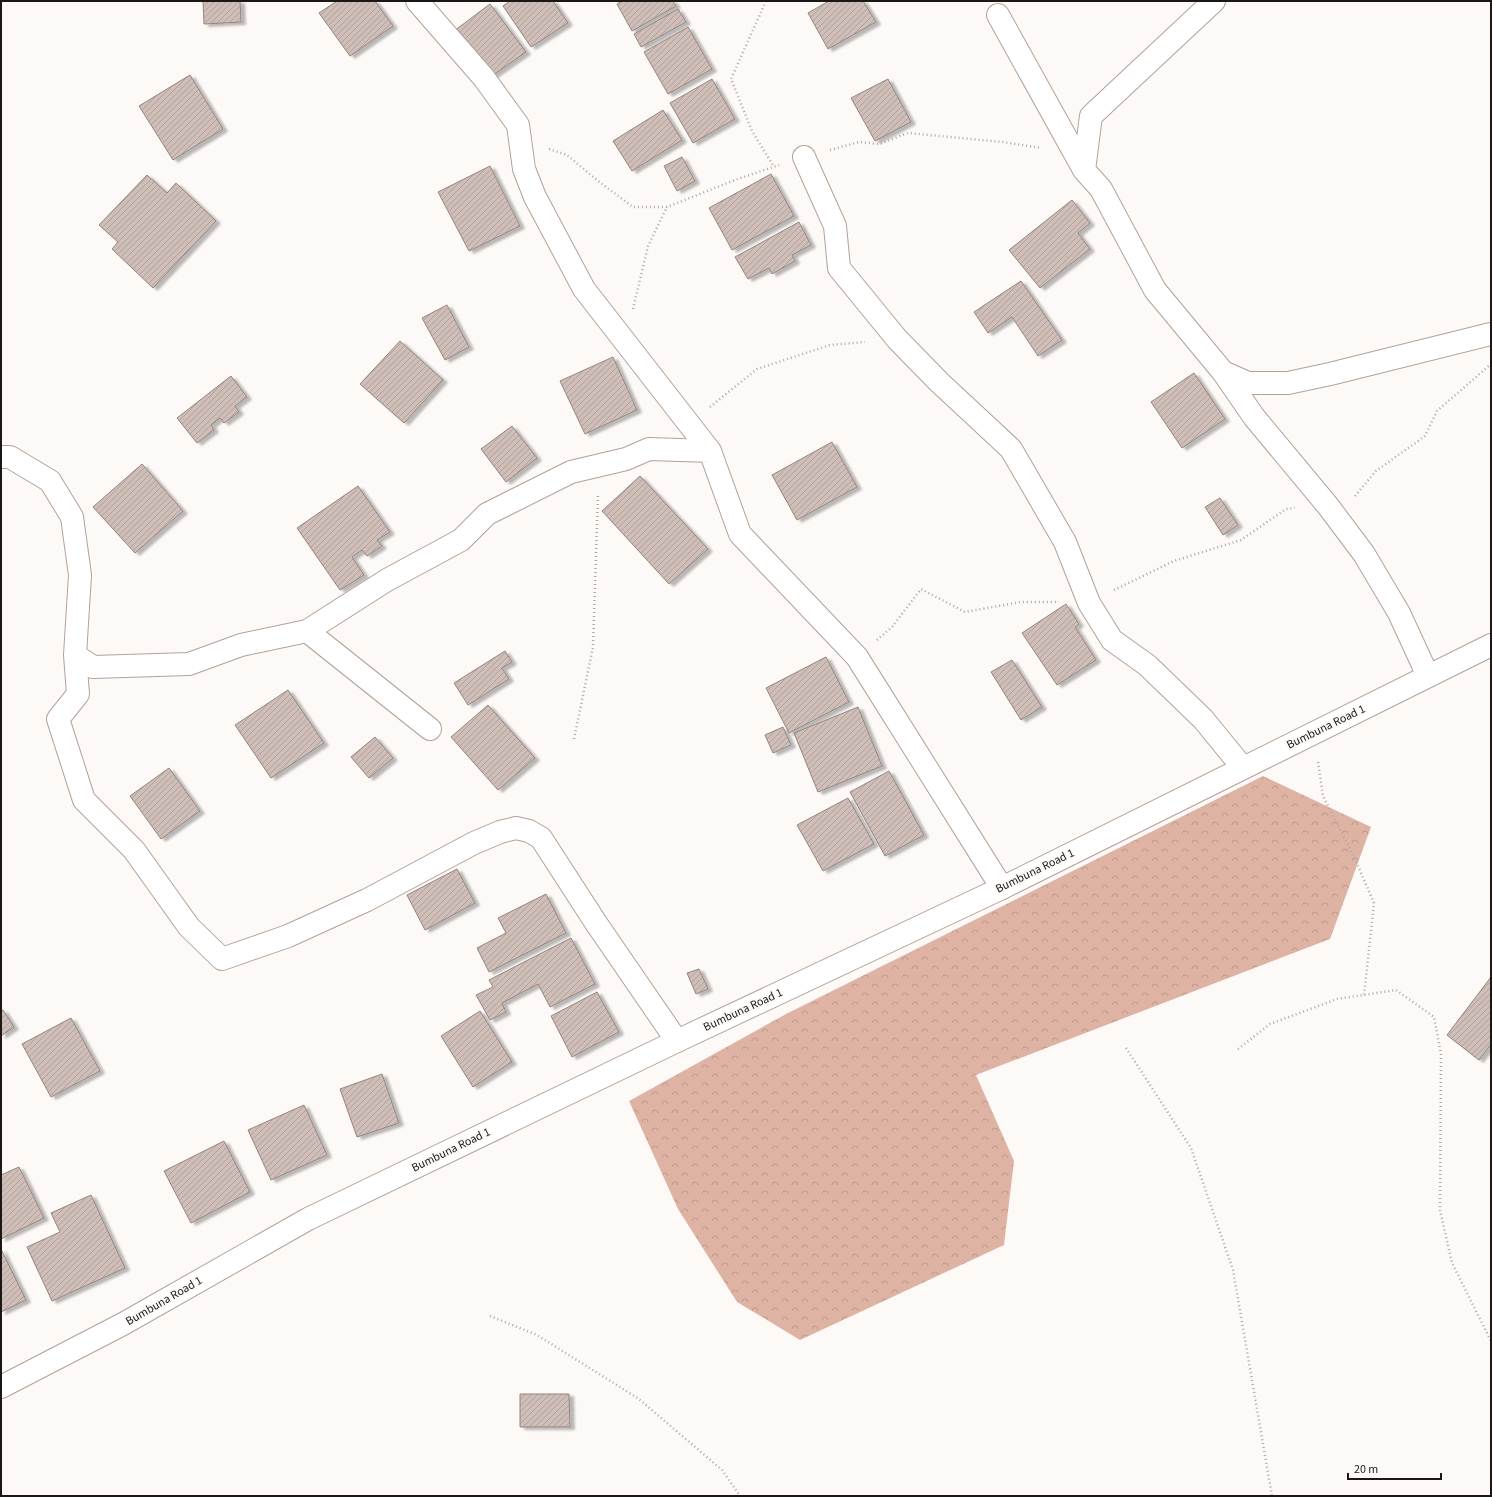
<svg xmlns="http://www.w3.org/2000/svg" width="1492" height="1497" font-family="'Source Sans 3',sans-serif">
  <defs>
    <pattern id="forest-crowns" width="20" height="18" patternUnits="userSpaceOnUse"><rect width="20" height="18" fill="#dfb3a4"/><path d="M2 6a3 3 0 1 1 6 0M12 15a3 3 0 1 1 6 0" fill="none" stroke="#bf998c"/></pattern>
    <pattern id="building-hatch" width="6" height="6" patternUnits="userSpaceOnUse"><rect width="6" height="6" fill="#cfbdb7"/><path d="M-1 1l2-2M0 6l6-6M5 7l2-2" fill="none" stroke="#b1a29c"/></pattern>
    <filter id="shadow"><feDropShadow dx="4.5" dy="2.5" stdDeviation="1" flood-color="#0004"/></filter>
  </defs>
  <rect width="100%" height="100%" fill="#fcf9f7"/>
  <path fill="url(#forest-crowns)" d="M 1263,776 L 1371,827 L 1330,939 L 976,1075 L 1014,1161 L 1004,1245 L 800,1340 L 737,1302 L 678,1209 L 629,1101 L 786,1014 Z"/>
  <path fill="url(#building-hatch)" stroke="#94847e" filter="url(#shadow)" d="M 203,1 L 240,1 L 241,22 L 204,24 Z
    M 337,1 L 375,1 L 393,26 L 350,56 L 319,13 Z
    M 510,1 L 553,1 L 568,23 L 531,47 L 503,6 Z
    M 622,1 L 673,1 L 676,6 L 632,31 L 617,4 Z
    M 829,1 L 863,1 L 876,22 L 828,49 L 808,13 Z
    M 490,4 L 526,52 L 489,78 L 454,31 Z
    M 678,9 L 686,22 L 641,47 L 634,34 Z
    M 688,27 L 712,69 L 668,94 L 644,52 Z
    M 190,75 L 223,129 L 173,160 L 139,106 Z
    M 712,79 L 735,119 L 693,143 L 670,103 Z
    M 888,79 L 911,122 L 875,141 L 851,98 Z
    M 663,110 L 682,140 L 632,171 L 613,141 Z
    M 682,157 L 695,181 L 677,191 L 664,166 Z
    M 490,166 L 520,226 L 469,251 L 438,192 Z
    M 771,174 L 794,216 L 732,250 L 709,208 Z
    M 147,175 L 167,193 L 176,183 L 216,221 L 153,288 L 112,249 L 118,242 L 99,225 Z
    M 1072,200 L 1090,223 L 1078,233 L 1090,249 L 1040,288 L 1009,250 Z
    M 799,222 L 811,245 L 792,255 L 795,261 L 772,274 L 769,268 L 748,279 L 735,257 Z
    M 1021,281 L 1062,340 L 1038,356 L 1012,317 L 988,333 L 974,312 Z
    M 447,305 L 469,347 L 445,360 L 422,318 Z
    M 400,341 L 443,380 L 404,423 L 360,384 Z
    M 613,357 L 637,410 L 585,434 L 560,381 Z
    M 1194,373 L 1225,419 L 1182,448 L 1151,402 Z
    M 231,376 L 247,397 L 235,406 L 239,412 L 224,423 L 220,418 L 211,425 L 214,430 L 197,443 L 177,418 Z
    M 512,426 L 537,458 L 506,482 L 481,449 Z
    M 832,442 L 857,487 L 797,520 L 772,475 Z
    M 142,464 L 183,511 L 135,553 L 93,507 Z
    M 640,476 L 708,549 L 669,584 L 602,511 Z
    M 358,486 L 390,532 L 377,540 L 382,546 L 367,556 L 362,550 L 352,557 L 364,575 L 340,590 L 297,528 Z
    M 1220,498 L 1238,525 L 1223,535 L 1205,507 Z
    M 1066,604 L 1079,624 L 1075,627 L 1096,660 L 1057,685 L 1022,633 Z
    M 505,651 L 512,662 L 502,668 L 509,679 L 468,705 L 454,683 Z
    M 826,657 L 849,702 L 789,733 L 766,688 Z
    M 1012,660 L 1042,707 L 1021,720 L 991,672 Z
    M 288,690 L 324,743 L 271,778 L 235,725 Z
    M 488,705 L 535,758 L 498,790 L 451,737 Z
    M 858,707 L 882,766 L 818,792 L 794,733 Z
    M 783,727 L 791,745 L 773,753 L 765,735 Z
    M 375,737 L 393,758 L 369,778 L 351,757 Z
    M 169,768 L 200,811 L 161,839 L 130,796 Z
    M 889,771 L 924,835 L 885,856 L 850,792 Z
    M 848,798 L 874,844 L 823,871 L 797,825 Z
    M 457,869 L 475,903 L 425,930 L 407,895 Z
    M 546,894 L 566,933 L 489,972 L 477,948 L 506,933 L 498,918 Z
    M 571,938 L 595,984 L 550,1007 L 538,984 L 502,1003 L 506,1012 L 490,1020 L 476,995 L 493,987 L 489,980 Z
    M 699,969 L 708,989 L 696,994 L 687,973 Z
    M 1491,977 L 1491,1044 L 1479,1060 L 1447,1035 Z
    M 597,992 L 619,1032 L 572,1057 L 551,1016 Z
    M 3,1010 L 14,1027 L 1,1036 L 1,1011 Z
    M 480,1011 L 512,1062 L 473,1087 L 441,1036 Z
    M 71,1018 L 100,1071 L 51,1097 L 22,1044 Z
    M 382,1074 L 399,1123 L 357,1137 L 340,1089 Z
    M 304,1105 L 327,1155 L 271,1180 L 248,1130 Z
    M 224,1141 L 250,1192 L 191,1223 L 164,1171 Z
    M 19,1167 L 44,1218 L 1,1239 L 1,1175 Z
    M 91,1195 L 125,1268 L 52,1301 L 27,1247 L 60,1232 L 51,1213 Z
    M 1,1249 L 26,1300 L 1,1312 Z
    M 520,1394 L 569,1394 L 570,1427 L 520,1427 Z"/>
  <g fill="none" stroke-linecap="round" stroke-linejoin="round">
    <g stroke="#b2a19b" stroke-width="24">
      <path id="minor" d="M 417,1 L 484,78 L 518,125 L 524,169 L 535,197 L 584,289 L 710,451 L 740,534 L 857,657 L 1002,888
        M 998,15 L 1084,170 L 1101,189 L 1155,290 L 1223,372 L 1254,417 L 1328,506 L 1364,554 L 1399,613 L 1428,676
        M 804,157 L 835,226 L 839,268 L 897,339 L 939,382 L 1011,449 L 1065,542 L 1089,603 L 1112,640 L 1147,665 L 1203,719 L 1243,768
        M 1084,170 L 1091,116 L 1214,1
        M 1223,372 L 1248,383 L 1288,383 L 1330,374 L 1491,334
        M 1,457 L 10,457 L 50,481 L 72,517 L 80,575 L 75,655 L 93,667 L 189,664 L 241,645 L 307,631 L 387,580 L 461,540 L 487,514 L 571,472 L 626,459 L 649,449 L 710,451
        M 307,631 L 430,729
        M 75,655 L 78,694 L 58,719 L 84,800 L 134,850 L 189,927 L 222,959 L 288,936 L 367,900 L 474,843 L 500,832 L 516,828 L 529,831 L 541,838 L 596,923 L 677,1041"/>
    </g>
    <g stroke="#b2a19b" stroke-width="24">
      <path id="secondary" d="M 1,1387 L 123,1324 L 308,1219 L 677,1041 L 1002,888 L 1491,645"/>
    </g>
    <path stroke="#ada8a6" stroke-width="2.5" stroke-dasharray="1 3" stroke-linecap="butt" d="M 766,1 L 731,79 L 752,131 L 774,167
      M 549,149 L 567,155 L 598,181 L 633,207 L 667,207 L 735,180 L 779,165
      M 830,150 L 859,142 L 879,144 L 908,133 L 1003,142 L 1041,148
      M 633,309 L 648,246 L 667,207
      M 710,407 L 757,369 L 830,345 L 865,342
      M 1355,496 L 1376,471 L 1425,436 L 1437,411 L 1491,364
      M 1114,590 L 1174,561 L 1241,540 L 1286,509 L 1295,508
      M 877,640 L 892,627 L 921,589 L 965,612 L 1021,602 L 1059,602
      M 574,739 L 593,647 L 598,494
      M 1318,762 L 1323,796 L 1355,859 L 1374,903 L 1364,995
      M 1126,1048 L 1191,1148 L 1233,1270 L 1272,1496
      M 1238,1049 L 1270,1024 L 1337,999 L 1396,990 L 1434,1017 L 1441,1054 L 1440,1210 L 1452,1263 L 1491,1341
      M 490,1316 L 537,1335 L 639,1399 L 722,1470 L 740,1496"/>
    <use href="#minor" stroke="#fff" stroke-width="22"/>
    <use href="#secondary" stroke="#fff" stroke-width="22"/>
  </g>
  <g text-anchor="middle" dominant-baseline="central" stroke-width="4" stroke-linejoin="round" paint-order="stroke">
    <g font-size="12" fill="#1c1614" stroke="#fcf9f7">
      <text transform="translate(1326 727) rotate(-26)">Bumbuna Road 1</text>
      <text transform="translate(1035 871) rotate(-26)">Bumbuna Road 1</text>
      <text transform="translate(743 1010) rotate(-25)">Bumbuna Road 1</text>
      <text transform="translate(451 1150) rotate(-26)">Bumbuna Road 1</text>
      <text transform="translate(164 1301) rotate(-30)">Bumbuna Road 1</text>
    </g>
  </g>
  <rect width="1492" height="1497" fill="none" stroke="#1c1614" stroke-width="4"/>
  <path d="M1348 1473v6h93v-6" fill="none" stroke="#1c1614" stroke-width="2"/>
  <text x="1354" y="1473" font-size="12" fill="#1c1614" stroke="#fcf9f7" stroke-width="3" paint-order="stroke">20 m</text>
</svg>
